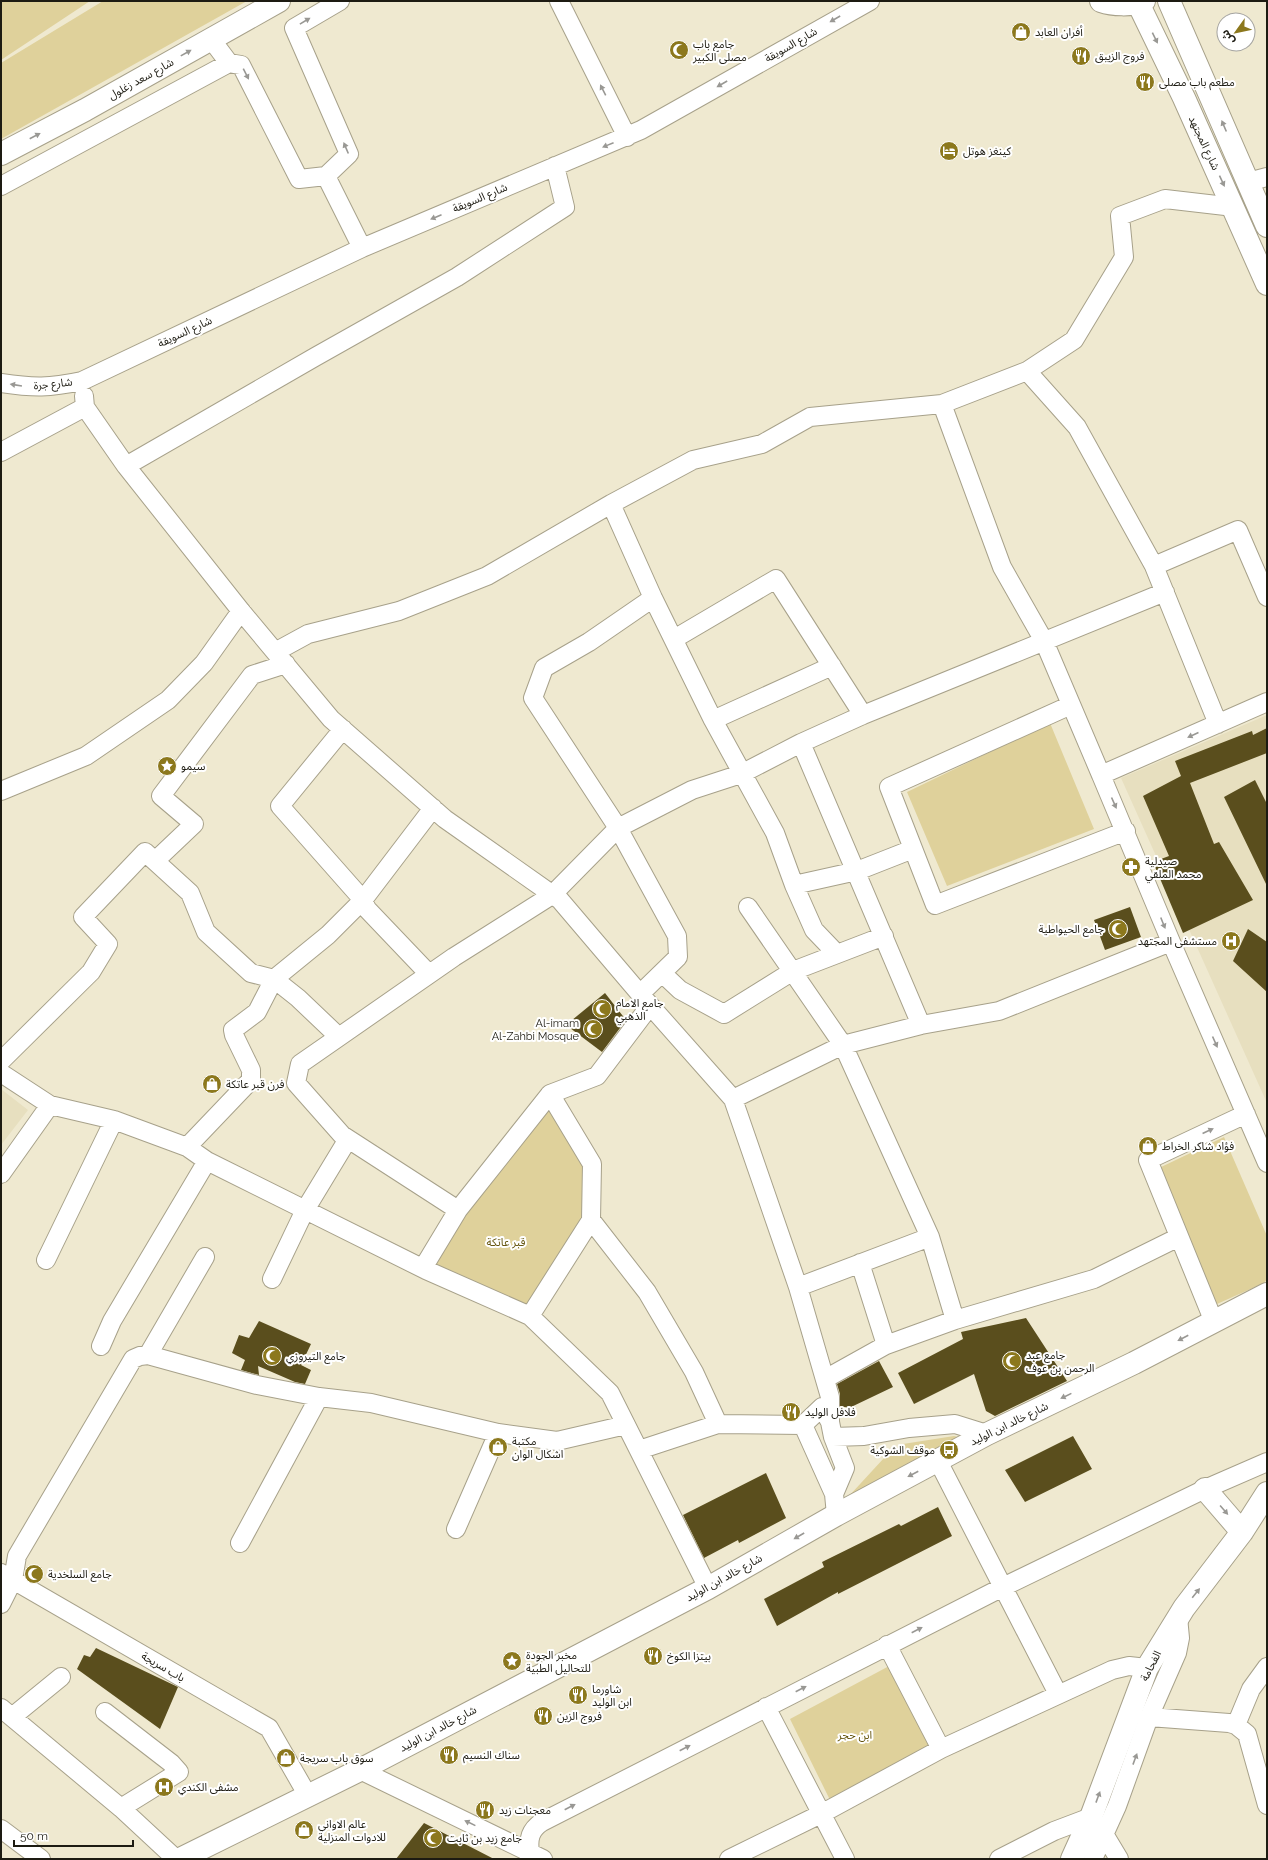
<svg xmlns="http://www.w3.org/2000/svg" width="1268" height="1860" font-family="Raleway,'Noto Sans Arabic',sans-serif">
  <rect width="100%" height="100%" fill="#efe9d0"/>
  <path fill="#e7dfbf" d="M 1267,715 L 1267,1103 L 1121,778 Z
    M 1,1089 L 28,1110 L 1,1145 Z"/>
  <path fill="#dfd19b" d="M 1,1 L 90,1 L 1,60 Z
    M 103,1 L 247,1 L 1,139 L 1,63 Z
    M 1050,723 L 1094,829 L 947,886 L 907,792 Z
    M 552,1097 L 592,1164 L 591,1220 L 528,1315 L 426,1270 L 458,1210 Z
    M 1224,1137 L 1267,1236 L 1267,1279 L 1264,1283 L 1217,1304 L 1159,1168 Z
    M 954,1436 L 975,1441 L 849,1496 L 884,1458 L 903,1444 Z
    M 891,1665 L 931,1747 L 830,1800 L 790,1719 Z"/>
  <path fill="#5a4e1d" d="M 1267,728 L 1267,753 L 1190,783 L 1214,844 L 1219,842 L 1253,900 L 1183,933 L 1153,862 L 1169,856 L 1143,796 L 1181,776 L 1175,761 L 1252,731 L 1253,735 Z
    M 1255,780 L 1267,804 L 1267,886 L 1224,797 Z
    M 1130,907 L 1141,937 L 1105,950 L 1094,920 Z
    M 1248,929 L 1267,942 L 1267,992 L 1233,961 Z
    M 605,993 L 626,1020 L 602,1052 L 566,1025 Z
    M 1026,1318 L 1067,1381 L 995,1416 L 986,1411 L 974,1374 L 914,1404 L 898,1373 L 963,1339 L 961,1332 Z
    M 259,1321 L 311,1344 L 301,1365 L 311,1370 L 305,1384 L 295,1382 L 258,1366 L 259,1375 L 241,1370 L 245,1360 L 232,1353 L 239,1335 L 249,1338 Z
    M 879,1361 L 893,1387 L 849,1408 L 840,1406 L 840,1394 L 837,1384 Z
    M 1073,1436 L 1092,1469 L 1025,1502 L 1005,1470 Z
    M 766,1473 L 786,1518 L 739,1543 L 738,1540 L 704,1558 L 683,1515 Z
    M 938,1507 L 952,1536 L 838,1594 L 838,1592 L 777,1626 L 764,1599 L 824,1567 L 822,1562 L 899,1524 L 901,1526 Z
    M 96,1648 L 178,1687 L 160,1729 L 77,1669 L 84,1655 L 90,1657 Z
    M 424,1823 L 494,1859 L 396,1859 Z"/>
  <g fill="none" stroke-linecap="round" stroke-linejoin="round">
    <g stroke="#a7a18a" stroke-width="20">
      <path id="minor" d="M 559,1 L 627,137
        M 211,39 L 229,63 L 241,65 L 299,179 L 326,176 L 349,154 L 294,28 L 340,1
        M 326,176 L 362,248
        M 1248,182 L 1267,177
        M 1,186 L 229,63
        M 1027,371 L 1077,427 L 1154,566 L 1218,724
        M 1,383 C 34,388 49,388 82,381 L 362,248 L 641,130 L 870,1
        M 942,404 L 1002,567 L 1044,641 L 1101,775
        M 85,407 L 126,466 L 241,611 L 331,719 L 445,819 L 560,900 L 640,994 L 733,1099 L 798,1287 L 830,1397 L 830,1422 L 833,1437 L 845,1468 L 834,1494 L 836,1515
        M 1,452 L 85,407 L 84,396
        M 126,466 L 315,357 L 457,277 L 565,207 L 555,166
        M 611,504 L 653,598 L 713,720 L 775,833 L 794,885 L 814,930 L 837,954
        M 1154,566 L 1238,530 L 1267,597
        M 674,639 L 776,579 L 863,715
        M 275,652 L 308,634 L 399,611 L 487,576 L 611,504 L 693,460 L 762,444 L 810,417 L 942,404 L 1027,371 L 1074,340 L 1124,257 L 1120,216 L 1165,199 L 1234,207
        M 1267,702 L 1101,775 L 1171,942 L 1267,1163
        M 1071,705 L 889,787 L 935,905 L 1126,831
        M 713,720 L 832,666
        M 343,729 L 280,806 L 363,900 L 367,909 L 429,974
        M 801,743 L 921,1025
        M 1,791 L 86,756 L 168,700 L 204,663 L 241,611
        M 155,861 L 194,824 L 161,796 L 252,675 L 286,664
        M 794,885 L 857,871 L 913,849
        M 748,907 L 843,1045 L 930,1237 L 955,1320
        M 662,973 L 680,990 L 724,1014 L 793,971 L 884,936
        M 1,1061 L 91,972 L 108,944 L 83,917 L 145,852 L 190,893 L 206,932 L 251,973 L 274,979 L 298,998 L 339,1037
        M 1,1073 L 50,1105 L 114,1120 L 187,1147 L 207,1161 L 426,1270 L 530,1316 L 610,1393 L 708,1588
        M 733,1099 L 843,1045 L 921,1025 L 999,1011 L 1171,942
        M 187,1147 L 251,1080 L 251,1070 L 234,1035 L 233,1030 L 257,1012 L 274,979 L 328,935 L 363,900 L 433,808
        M 1,1174 L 50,1105
        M 458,1210 L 342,1135 L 296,1083 L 300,1064 L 454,957 L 552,895 L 618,828 L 692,790 L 741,774 L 801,743 L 863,715 L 1165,592
        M 591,1220 L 647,1292 L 694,1372 L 718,1424
        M 46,1260 L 114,1120
        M 860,1263 L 886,1345
        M 423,1268 L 458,1210 L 550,1094 L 597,1076 L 646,1011 L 640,994 L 678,957 L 677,936 L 618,828 L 533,698 L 544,668 L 589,642 L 653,598
        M 272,1279 L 305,1210 L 348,1139
        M 798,1287 L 930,1237
        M 530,1316 L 591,1220 L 592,1164 L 550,1094
        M 1214,1322 L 1148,1160 L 1246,1114
        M 101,1346 L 112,1321 L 207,1161
        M 148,1355 L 205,1257
        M 825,1379 L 886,1345 L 955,1320 L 1094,1279 L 1179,1237
        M 830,1422 L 822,1407 L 803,1425 L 834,1494
        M 833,1437 L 864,1436 L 909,1428 L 955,1424 L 987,1434
        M 639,1450 L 718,1424 L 803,1425
        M 938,1461 L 1058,1694
        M 456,1529 L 498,1433
        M 240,1543 L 319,1397
        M 1,1573 L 269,1728 L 308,1796
        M 1,1604 L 13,1580 L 17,1556 L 133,1359 L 140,1356 L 148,1355 L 257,1385 L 319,1397 L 371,1403 L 498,1433 L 557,1441 L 626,1425
        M 766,1707 L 845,1859
        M 1,1708 L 121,1808 L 176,1859
        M 105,1712 L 171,1763 L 179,1772 L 121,1808
        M 12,1717 L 61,1677
        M 1149,1717 L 1229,1723 L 1236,1725 L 1247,1734 L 1267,1805
        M 1236,1725 L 1251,1689 L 1267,1667
        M 941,1749 L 1112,1670 L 1129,1666 L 1147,1668
        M 360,1770 L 543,1859
        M 1,1829 L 41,1859
        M 1104,1834 L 1119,1859
        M 530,1852 C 528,1839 530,1830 542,1822 L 1003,1587 L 1205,1489 L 1267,1462
        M 729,1859 L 821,1814 L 941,1749 L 887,1645
        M 999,1859 L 1054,1831 L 1091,1817
        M 1093,1859 L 1117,1806 L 1149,1717 L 1177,1653 L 1180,1638 L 1178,1617"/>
    </g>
    <g stroke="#a7a18a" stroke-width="24">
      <path id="major" d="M 1101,1 C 1113,5 1131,6 1144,1
        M 1169,1 L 1267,226
        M 1138,3 L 1184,98 L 1267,284
        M 1,154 L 85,110 L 279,1
        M 1205,1489 L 1242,1532
        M 180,1859 L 360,1770 L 708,1588 L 836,1515 L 987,1434 L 1134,1363 L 1267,1294
        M 1072,1859 L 1091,1817 L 1147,1668 L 1184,1608 L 1242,1532 L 1267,1493"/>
    </g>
    <use href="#minor" stroke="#fff" stroke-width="18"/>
    <use href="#major" stroke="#fff" stroke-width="22"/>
  </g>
  <defs><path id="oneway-solid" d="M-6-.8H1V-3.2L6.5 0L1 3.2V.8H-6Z"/></defs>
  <g fill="#999894">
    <use href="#oneway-solid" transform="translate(835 19) rotate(150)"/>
    <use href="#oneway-solid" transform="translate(305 21) rotate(-31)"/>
    <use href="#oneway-solid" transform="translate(1155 38) rotate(64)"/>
    <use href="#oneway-solid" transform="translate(186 53) rotate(-29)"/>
    <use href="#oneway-solid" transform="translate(246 74) rotate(63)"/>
    <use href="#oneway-solid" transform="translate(722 84) rotate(150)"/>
    <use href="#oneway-solid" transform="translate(603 90) rotate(-117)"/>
    <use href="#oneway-solid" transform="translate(1224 126) rotate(-113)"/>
    <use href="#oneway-solid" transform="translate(35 136) rotate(-28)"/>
    <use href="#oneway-solid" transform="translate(608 145) rotate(158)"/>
    <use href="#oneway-solid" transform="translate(346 148) rotate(-113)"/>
    <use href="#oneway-solid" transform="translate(1222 181) rotate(65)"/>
    <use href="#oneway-solid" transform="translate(436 217) rotate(157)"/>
    <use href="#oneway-solid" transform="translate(16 385) rotate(-171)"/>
    <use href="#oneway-solid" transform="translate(1193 735) rotate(156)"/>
    <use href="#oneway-solid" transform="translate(1114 803) rotate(66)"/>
    <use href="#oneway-solid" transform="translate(1163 923) rotate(68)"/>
    <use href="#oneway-solid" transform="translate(1215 1042) rotate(66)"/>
    <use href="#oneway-solid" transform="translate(1208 1131) rotate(-25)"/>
    <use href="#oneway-solid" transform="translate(1183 1338) rotate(152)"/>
    <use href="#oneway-solid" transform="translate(1066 1396) rotate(154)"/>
    <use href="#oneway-solid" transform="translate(913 1474) rotate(152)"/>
    <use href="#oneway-solid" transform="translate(1224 1510) rotate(49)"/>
    <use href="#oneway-solid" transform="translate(799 1536) rotate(150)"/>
    <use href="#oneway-solid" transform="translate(1196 1593) rotate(-51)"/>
    <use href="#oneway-solid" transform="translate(917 1630) rotate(-27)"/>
    <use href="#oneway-solid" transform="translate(801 1689) rotate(-27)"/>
    <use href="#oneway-solid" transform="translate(685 1748) rotate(-27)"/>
    <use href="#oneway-solid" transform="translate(1135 1759) rotate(-70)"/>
    <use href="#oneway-solid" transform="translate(1098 1797) rotate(-70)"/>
    <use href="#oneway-solid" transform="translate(570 1807) rotate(-27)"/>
    <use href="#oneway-solid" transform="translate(470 1823) rotate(-154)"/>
  </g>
  <defs>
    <g id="shop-disc" transform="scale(1)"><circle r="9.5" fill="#8c781d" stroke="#fff"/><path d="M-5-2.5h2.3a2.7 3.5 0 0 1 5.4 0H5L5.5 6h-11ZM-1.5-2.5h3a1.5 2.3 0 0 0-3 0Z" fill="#fff"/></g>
    <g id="mosque-disc" transform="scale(1)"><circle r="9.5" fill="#8c781d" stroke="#fff"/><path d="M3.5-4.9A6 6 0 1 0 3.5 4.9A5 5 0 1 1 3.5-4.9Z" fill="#fff"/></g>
    <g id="restaurant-disc" transform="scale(1)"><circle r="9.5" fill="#8c781d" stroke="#fff"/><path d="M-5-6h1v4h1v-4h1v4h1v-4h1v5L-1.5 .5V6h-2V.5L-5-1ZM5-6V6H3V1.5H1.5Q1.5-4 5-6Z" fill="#fff"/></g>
    <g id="hotel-disc" transform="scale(1)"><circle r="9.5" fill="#8c781d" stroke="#fff"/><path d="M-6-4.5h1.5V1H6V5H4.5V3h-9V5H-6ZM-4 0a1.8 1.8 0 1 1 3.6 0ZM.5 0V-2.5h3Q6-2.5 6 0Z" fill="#fff"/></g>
    <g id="sight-disc" transform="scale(1)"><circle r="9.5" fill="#8c781d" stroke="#fff"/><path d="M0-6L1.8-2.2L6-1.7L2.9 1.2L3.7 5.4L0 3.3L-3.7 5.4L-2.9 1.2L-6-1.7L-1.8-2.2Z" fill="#fff"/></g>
    <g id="pharmacy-disc" transform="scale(1)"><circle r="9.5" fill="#8c781d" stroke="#fff"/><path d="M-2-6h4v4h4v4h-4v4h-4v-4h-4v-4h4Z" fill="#fff"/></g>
    <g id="hospital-disc" transform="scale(1)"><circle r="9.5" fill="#8c781d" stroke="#fff"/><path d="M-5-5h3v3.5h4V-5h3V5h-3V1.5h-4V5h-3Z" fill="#fff"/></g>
    <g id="bus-disc" transform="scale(1)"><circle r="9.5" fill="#8c781d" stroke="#fff"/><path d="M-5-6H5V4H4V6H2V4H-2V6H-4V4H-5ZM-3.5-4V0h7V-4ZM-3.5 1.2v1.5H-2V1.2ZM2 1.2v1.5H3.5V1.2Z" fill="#fff"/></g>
  </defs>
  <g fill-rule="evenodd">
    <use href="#shop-disc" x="1021" y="32"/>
    <use href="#mosque-disc" x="679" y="50"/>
    <use href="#restaurant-disc" x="1081" y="56"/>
    <use href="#restaurant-disc" x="1145" y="82"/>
    <use href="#hotel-disc" x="949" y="151"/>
    <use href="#sight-disc" x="167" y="766"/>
    <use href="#pharmacy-disc" x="1131" y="867"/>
    <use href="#mosque-disc" x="1118" y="929"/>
    <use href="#hospital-disc" x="1231" y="941"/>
    <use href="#mosque-disc" x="602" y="1009"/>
    <use href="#mosque-disc" x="593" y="1029"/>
    <use href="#shop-disc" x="212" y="1084"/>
    <use href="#shop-disc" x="1148" y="1146"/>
    <use href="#mosque-disc" x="272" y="1356"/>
    <use href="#mosque-disc" x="1012" y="1361"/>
    <use href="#restaurant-disc" x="791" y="1412"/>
    <use href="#shop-disc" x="498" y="1447"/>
    <use href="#bus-disc" x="949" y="1450"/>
    <use href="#mosque-disc" x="34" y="1574"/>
    <use href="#restaurant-disc" x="653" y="1656"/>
    <use href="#sight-disc" x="512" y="1661"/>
    <use href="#restaurant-disc" x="578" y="1695"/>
    <use href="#restaurant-disc" x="543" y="1716"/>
    <use href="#restaurant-disc" x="449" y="1755"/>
    <use href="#shop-disc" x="286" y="1758"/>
    <use href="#hospital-disc" x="164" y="1787"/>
    <use href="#restaurant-disc" x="485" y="1810"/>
    <use href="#shop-disc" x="304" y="1830"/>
    <use href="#mosque-disc" x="433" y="1838"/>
  </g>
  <g text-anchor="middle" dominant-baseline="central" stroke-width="4" stroke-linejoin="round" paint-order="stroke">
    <g font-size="11" fill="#1d1b12" stroke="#fff" text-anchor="start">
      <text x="1035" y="32">أفران العابد</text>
      <text x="693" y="44">جامع باب<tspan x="693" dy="13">مصلى الكبير</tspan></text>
      <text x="1095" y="56">فروج الزيبق</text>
      <text x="1159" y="82">مطعم باب مصلى</text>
      <text x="963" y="151">كينغز هوتل</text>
      <text x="181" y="766">سيمو</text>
      <text x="1145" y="861">صيدلية<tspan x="1145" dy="13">محمد الملقي</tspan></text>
      <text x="1104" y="929" text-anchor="end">جامع الحيواطية</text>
      <text x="1217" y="941" text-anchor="end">مستشفى المجتهد</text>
      <text x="616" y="1003">جامع الامام<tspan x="616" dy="13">الذهبي</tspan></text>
      <text x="579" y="1023" text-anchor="end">Al-imam<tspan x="579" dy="13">Al-Zahbi Mosque</tspan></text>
      <text x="226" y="1084">فرن قبر عاتكة</text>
      <text x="1162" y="1146">فؤاد شاكر الخراط</text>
      <text x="1026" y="1355">جامع عبد<tspan x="1026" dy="13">الرحمن بن عوف</tspan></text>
      <text x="286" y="1356">جامع التيروزي</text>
      <text x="805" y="1412">فلافل الوليد</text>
      <text x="512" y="1441">مكتبة<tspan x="512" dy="13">اشكال الوان</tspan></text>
      <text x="935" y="1450" text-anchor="end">موقف الشوكية</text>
      <text x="48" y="1574">جامع السلخدية</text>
      <text x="526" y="1655">مخبر الجودة<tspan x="526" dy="13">للتحاليل الطبية</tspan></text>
      <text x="667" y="1656">بيتزا الكوخ</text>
      <text x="592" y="1689">شاورما<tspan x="592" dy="13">ابن الوليد</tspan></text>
      <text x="557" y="1716">فروج الزين</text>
      <text x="463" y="1755">سناك النسيم</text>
      <text x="300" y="1758">سوق باب سريجة</text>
      <text x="178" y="1787">مشفى الكندي</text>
      <text x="499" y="1810">معجنات زيد</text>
      <text x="318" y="1824">عالم الاواني<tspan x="318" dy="13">للادوات المنزلية</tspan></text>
      <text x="447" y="1838">جامع زيد بن ثابت</text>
    </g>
    <g font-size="11" fill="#1d1b12" stroke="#fff">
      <text transform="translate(791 45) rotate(-30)">شارع السويقة</text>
      <text transform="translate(141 79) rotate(-29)">شارع سعد زغلول</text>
      <text transform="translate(1204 143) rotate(65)">شارع المجتهد</text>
      <text transform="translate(480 198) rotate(-23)">شارع السويقة</text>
      <text transform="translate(185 332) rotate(-25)">شارع السويقة</text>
      <text transform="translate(53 384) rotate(-6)">شارع جرة</text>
      <text transform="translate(1009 1424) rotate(-26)">شارع خالد ابن الوليد</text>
      <text transform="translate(724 1578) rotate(-29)">شارع خالد ابن الوليد</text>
      <text transform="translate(1151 1666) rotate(-63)">الفحامة</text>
      <text transform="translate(163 1667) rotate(30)">باب سريجة</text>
      <text transform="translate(438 1729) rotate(-28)">شارع خالد ابن الوليد</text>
    </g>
    <g font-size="11" fill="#64540d" stroke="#fff">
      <text x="506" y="1242">قبر عاتكة</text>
      <text x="855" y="1735">ابن حجر</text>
    </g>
  </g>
  <rect width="1268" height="1860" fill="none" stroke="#1d1b12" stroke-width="4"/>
  <g transform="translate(1236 32) rotate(237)"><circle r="19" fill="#ffffff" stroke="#a5a4a0"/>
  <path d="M0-3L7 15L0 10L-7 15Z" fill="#8c781d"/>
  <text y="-6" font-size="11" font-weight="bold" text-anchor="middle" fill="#1d1b12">ش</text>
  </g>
  <path d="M14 1840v6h119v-6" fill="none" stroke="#1d1b12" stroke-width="2"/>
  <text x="20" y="1840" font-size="12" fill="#1d1b12" stroke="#ffffff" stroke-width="3" paint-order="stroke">50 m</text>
</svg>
